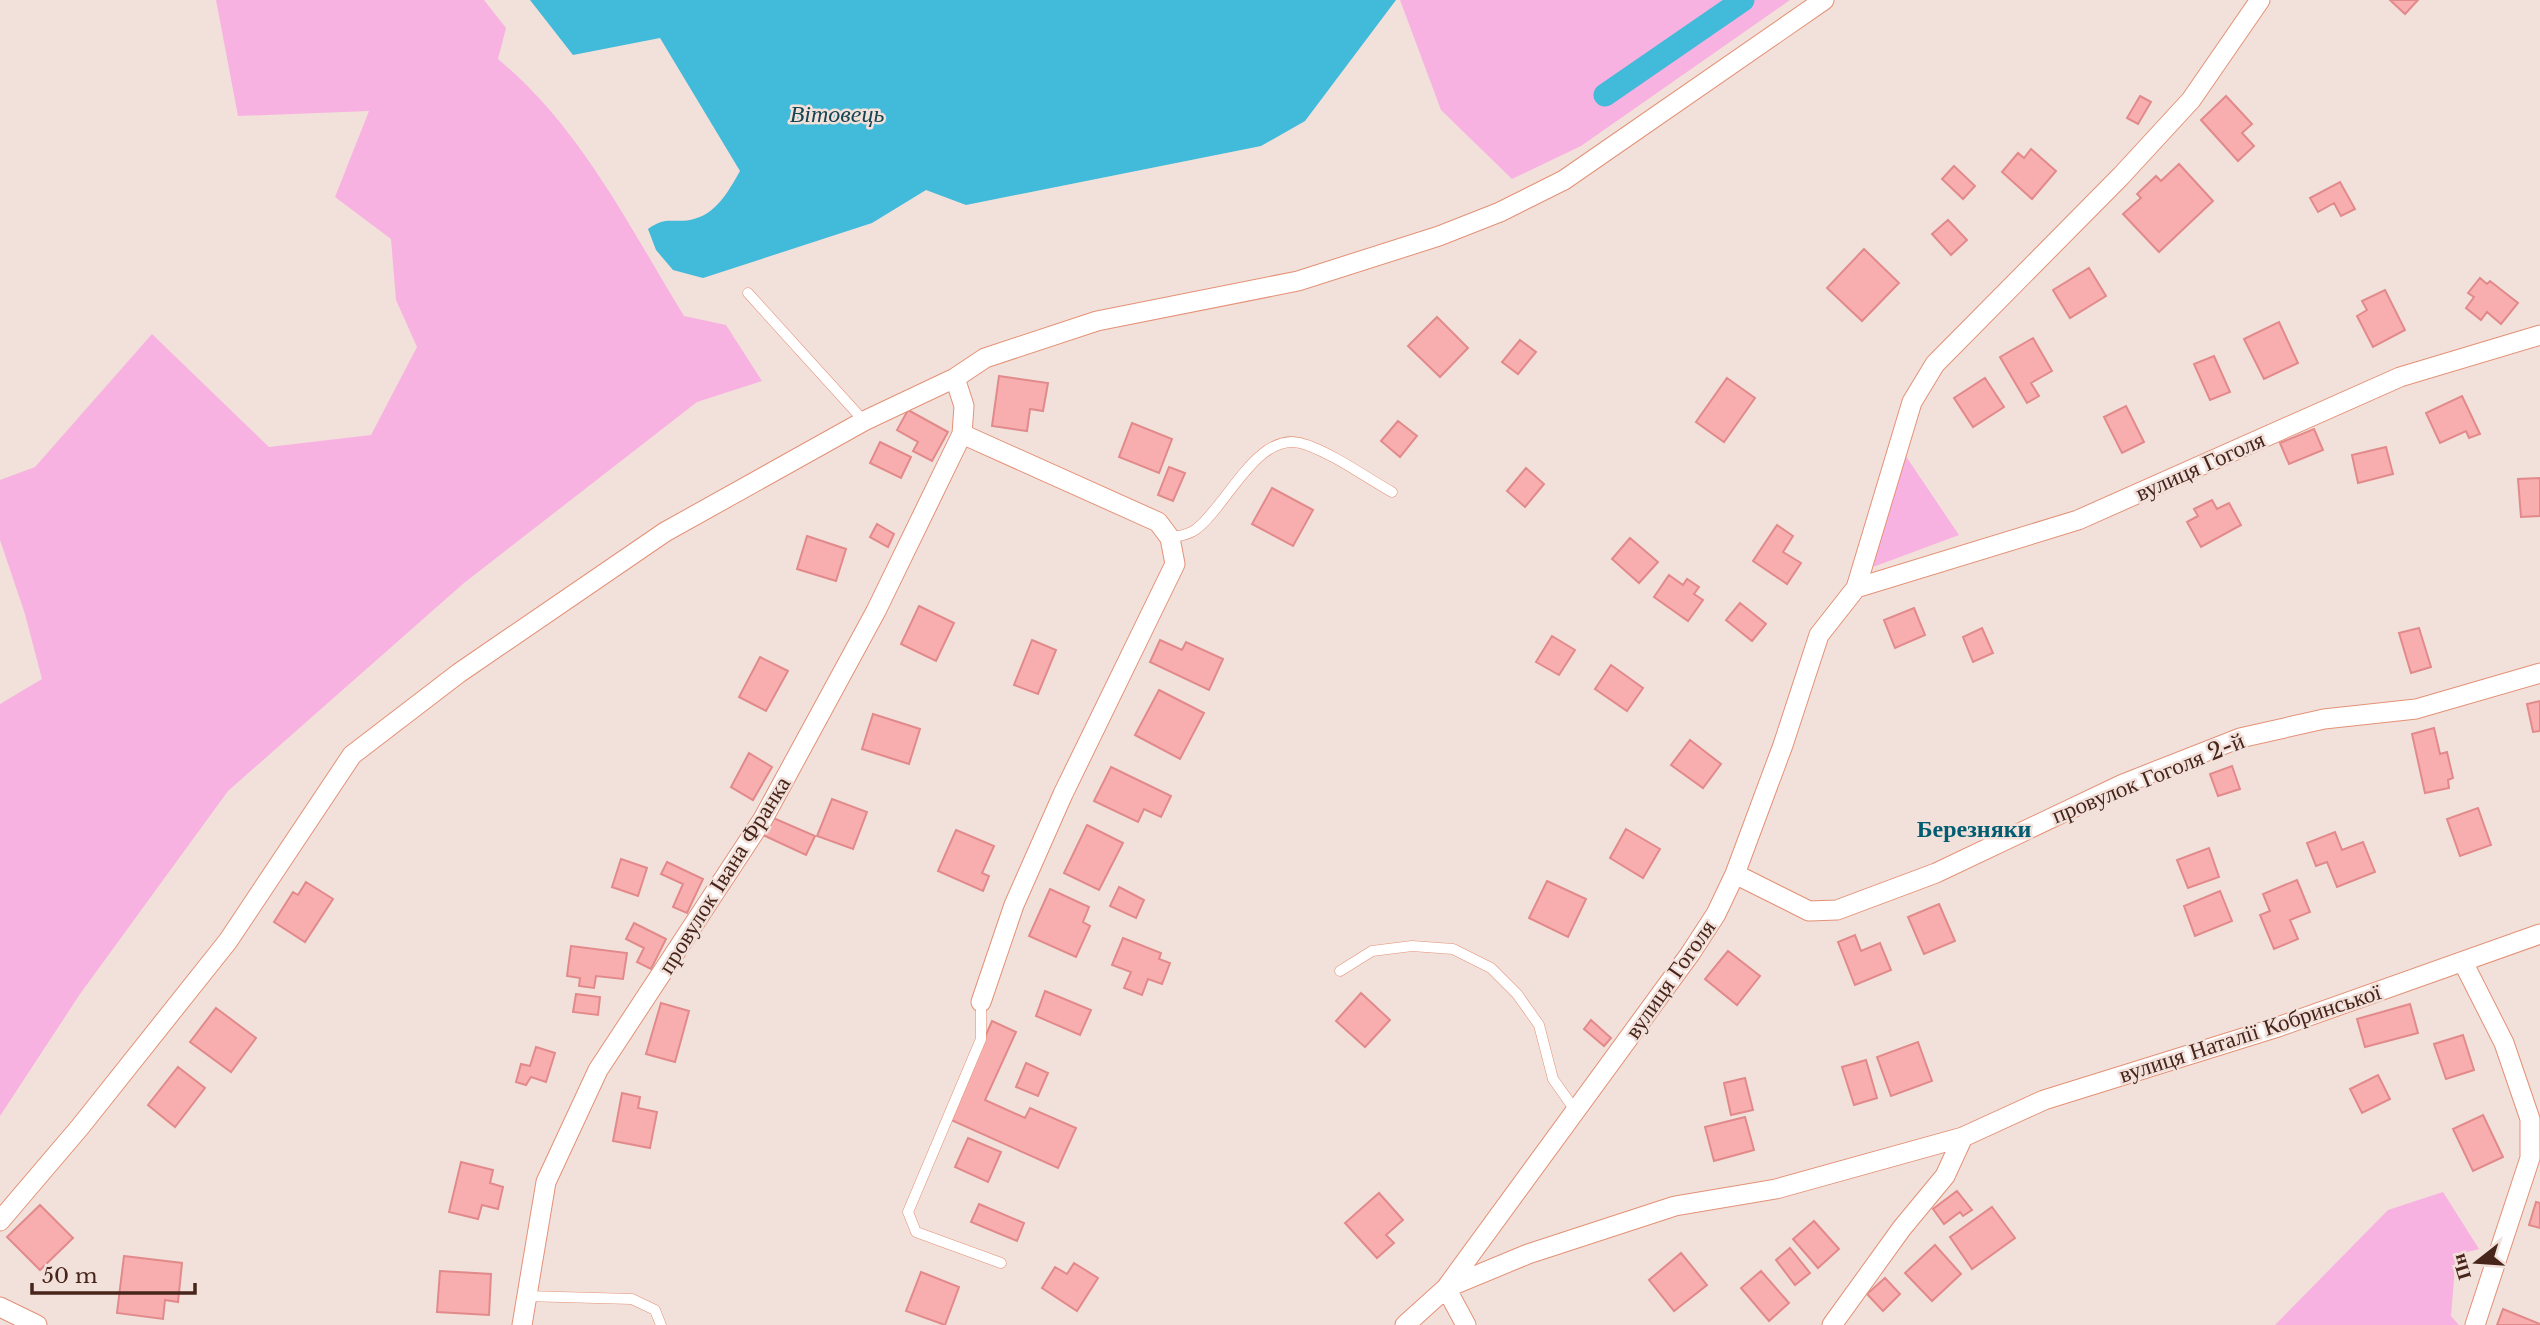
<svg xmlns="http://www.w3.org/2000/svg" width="2540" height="1325" font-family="'Libre Baskerville',serif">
  <rect width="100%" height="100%" fill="#f2e0da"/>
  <path fill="#f8b2e1" d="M 216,0 L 484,0 L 506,28 L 498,59 C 580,127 629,226 684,316 L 726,325 L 762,381 L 697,402 L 464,583 L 228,791 L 80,994 L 0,1116 L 0,704 L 42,679 L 25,614 L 0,540 L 0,480 L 35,467 L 152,334 L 269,447 L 371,435 L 417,347 L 396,300 L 391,239 L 335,197 L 369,111 L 238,116 Z
    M 1400,0 L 1790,0 L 1581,146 L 1512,179 L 1441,110 Z
    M 1905,455 L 1959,535 L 1873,567 Z
    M 2443,1192 L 2479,1249 L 2456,1255 L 2451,1316 L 2459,1325 L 2275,1325 L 2388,1210 Z"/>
  <path fill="#42bad9" d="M 530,0 L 1396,0 L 1305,121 L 1261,146 L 966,205 L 926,190 L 872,223 L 703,278 L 673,270 L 656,250 L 648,229 C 666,216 670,223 690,220 C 716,215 728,192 740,171 L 660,38 L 573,55 Z"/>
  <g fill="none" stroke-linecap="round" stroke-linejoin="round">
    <path stroke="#42bad9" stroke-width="23" d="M 1605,95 L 1743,0"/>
  </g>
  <path fill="#f8aeae" stroke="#e28a8b" stroke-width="2" d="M 2390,0 L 2418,0 L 2405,14 Z
    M 2140,96 L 2151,102 L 2138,124 L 2127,118 Z
    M 2226,96 L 2252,124 L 2242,133 L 2254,146 L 2238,161 L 2201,120 Z
    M 2031,149 L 2056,171 L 2032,199 L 2002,172 L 2018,153 L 2024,158 Z
    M 2179,164 L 2213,201 L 2159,252 L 2123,214 L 2141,198 L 2137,194 L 2156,176 L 2161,181 Z
    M 1954,166 L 1975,186 L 1963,199 L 1942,179 Z
    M 2340,182 L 2355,209 L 2341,216 L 2334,203 L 2318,212 L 2310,198 Z
    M 1948,220 L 1967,240 L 1951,255 L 1932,234 Z
    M 1864,249 L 1899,283 L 1862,321 L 1827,288 Z
    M 2089,268 L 2106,296 L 2070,318 L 2053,290 Z
    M 2480,278 L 2487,284 L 2490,281 L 2518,303 L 2501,324 L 2487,312 L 2481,320 L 2466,308 L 2474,297 L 2468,293 Z
    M 2385,290 L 2405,330 L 2373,347 L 2357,316 L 2367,310 L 2362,301 Z
    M 1437,317 L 1468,348 L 1440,377 L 1408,346 Z
    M 2279,322 L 2298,363 L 2264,379 L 2244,339 Z
    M 2033,338 L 2052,371 L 2031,383 L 2039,396 L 2027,403 L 2000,357 Z
    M 1520,340 L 1536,352 L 1518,374 L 1502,362 Z
    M 2214,356 L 2230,392 L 2210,400 L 2194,364 Z
    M 999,376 L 1048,383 L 1043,411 L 1030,409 L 1027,431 L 992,426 Z
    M 1727,378 L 1755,398 L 1724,442 L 1696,422 Z
    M 1985,378 L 2004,407 L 1973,427 L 1954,398 Z
    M 2462,396 L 2480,434 L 2469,438 L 2466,431 L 2440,443 L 2426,413 Z
    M 2126,406 L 2144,442 L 2122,453 L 2104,417 Z
    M 908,410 L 948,432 L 932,461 L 913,451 L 918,442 L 897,430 Z
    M 1398,421 L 1417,436 L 1400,457 L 1381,441 Z
    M 1132,423 L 1172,439 L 1159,473 L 1119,457 Z
    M 2314,429 L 2323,450 L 2289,464 L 2280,443 Z
    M 880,442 L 911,457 L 901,478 L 870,463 Z
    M 2386,447 L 2393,474 L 2358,483 L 2352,455 Z
    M 1169,467 L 1185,473 L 1173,501 L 1158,495 Z
    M 1526,468 L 1544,484 L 1525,507 L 1507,491 Z
    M 2540,478 L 2540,516 L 2521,517 L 2518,479 Z
    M 1272,488 L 1313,510 L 1293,546 L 1252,524 Z
    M 2212,500 L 2217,509 L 2229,503 L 2241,525 L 2201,547 L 2187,522 L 2198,516 L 2194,509 Z
    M 877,524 L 894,534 L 888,547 L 870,537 Z
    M 1777,525 L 1793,536 L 1783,552 L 1801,563 L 1787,584 L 1753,561 Z
    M 807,536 L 846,549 L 836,581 L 797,569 Z
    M 1630,538 L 1658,562 L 1639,583 L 1612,559 Z
    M 1669,575 L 1683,585 L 1687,579 L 1699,587 L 1694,594 L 1703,600 L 1688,621 L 1654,597 Z
    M 1740,603 L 1766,624 L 1752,641 L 1726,620 Z
    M 919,606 L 954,623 L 936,661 L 901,644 Z
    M 1914,608 L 1925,635 L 1895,648 L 1884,620 Z
    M 1982,628 L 1993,653 L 1973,662 L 1963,637 Z
    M 2419,628 L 2431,667 L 2411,673 L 2399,633 Z
    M 1552,636 L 1575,650 L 1559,675 L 1536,662 Z
    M 1032,640 L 1056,650 L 1038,694 L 1014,685 Z
    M 1160,640 L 1182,650 L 1186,642 L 1223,659 L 1209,690 L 1150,662 Z
    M 760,657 L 788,671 L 766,711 L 739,697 Z
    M 1611,665 L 1643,688 L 1627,711 L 1595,689 Z
    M 1159,690 L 1204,713 L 1180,759 L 1135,735 Z
    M 2540,701 L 2540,731 L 2533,732 L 2527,704 Z
    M 873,714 L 920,729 L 909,764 L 862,749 Z
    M 2434,728 L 2440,754 L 2447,752 L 2453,778 L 2448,780 L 2449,788 L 2425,793 L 2412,734 Z
    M 1690,740 L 1721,764 L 1703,788 L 1671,765 Z
    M 749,753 L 772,767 L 753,800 L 731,787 Z
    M 2232,766 L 2240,789 L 2218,796 L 2210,774 Z
    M 1111,767 L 1171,796 L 1161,817 L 1144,809 L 1138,822 L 1094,801 Z
    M 832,799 L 867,812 L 853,849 L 817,836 Z
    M 2478,808 L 2491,845 L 2460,856 L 2447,819 Z
    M 771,817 L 815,836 L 806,855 L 763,835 Z
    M 1087,825 L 1123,843 L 1099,890 L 1064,873 Z
    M 1626,829 L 1660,849 L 1643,878 L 1610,858 Z
    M 956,830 L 994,846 L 982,873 L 989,876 L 983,891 L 938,871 Z
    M 2335,832 L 2342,850 L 2363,842 L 2375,872 L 2337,887 L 2327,862 L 2316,866 L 2307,843 Z
    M 2209,848 L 2219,877 L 2188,888 L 2177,860 Z
    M 621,859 L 647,868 L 638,896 L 612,887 Z
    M 667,862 L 703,879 L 687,913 L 673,907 L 683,884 L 661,874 Z
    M 2297,880 L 2310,912 L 2290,920 L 2298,939 L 2274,949 L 2260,915 L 2270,911 L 2263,894 Z
    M 1547,881 L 1586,899 L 1568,937 L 1529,918 Z
    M 306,882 L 333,899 L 305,942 L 274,922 L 293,892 L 298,895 Z
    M 1119,887 L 1144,900 L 1136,918 L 1110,906 Z
    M 1050,889 L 1089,907 L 1083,922 L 1090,926 L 1076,957 L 1029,936 Z
    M 2220,891 L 2232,921 L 2195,936 L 2184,906 Z
    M 1939,904 L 1955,941 L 1924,954 L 1908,917 Z
    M 634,923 L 666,939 L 651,969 L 637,962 L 644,948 L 626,939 Z
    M 1855,935 L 1861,951 L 1880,943 L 1891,970 L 1855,985 L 1838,942 Z
    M 1123,938 L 1161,953 L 1159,959 L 1170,963 L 1162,984 L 1148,979 L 1142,995 L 1124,988 L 1131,972 L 1112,965 Z
    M 571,946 L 627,953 L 623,979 L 596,976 L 594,988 L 579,986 L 580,978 L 567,976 Z
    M 1728,951 L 1760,976 L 1737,1005 L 1705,979 Z
    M 1045,991 L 1091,1010 L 1080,1035 L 1036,1016 Z
    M 1361,993 L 1390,1020 L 1365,1047 L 1336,1021 Z
    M 576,994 L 600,997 L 598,1015 L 573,1012 Z
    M 661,1003 L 689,1011 L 675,1062 L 646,1054 Z
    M 2410,1004 L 2418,1033 L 2365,1047 L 2357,1019 Z
    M 216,1008 L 256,1038 L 231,1072 L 190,1042 Z
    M 1591,1020 L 1611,1038 L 1604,1046 L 1584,1029 Z
    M 992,1021 L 1016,1032 L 985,1100 L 1025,1118 L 1030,1108 L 1076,1128 L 1058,1168 L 949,1119 Z
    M 2463,1035 L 2474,1070 L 2446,1079 L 2434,1044 Z
    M 1918,1042 L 1932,1081 L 1891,1096 L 1877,1057 Z
    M 536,1047 L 555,1053 L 546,1082 L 531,1077 L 526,1085 L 516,1082 L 521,1064 L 530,1066 Z
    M 1866,1060 L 1877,1098 L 1854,1105 L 1842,1067 Z
    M 1026,1063 L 1048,1073 L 1038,1096 L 1016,1087 Z
    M 178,1067 L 205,1088 L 175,1127 L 148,1105 Z
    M 2378,1075 L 2390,1099 L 2362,1113 L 2350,1089 Z
    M 1745,1078 L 1753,1110 L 1731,1115 L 1724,1083 Z
    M 622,1093 L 640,1097 L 638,1108 L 657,1112 L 650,1148 L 613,1141 Z
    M 2483,1115 L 2503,1157 L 2473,1171 L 2453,1129 Z
    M 1745,1117 L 1754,1150 L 1714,1161 L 1705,1127 Z
    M 968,1138 L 1001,1152 L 988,1182 L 955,1167 Z
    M 461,1162 L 493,1170 L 490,1183 L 503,1187 L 498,1209 L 482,1205 L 478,1219 L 449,1212 Z
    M 1957,1191 L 1972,1210 L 1963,1216 L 1960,1212 L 1944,1224 L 1933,1209 Z
    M 1379,1193 L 1403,1220 L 1386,1235 L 1394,1243 L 1377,1258 L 1345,1223 Z
    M 2536,1202 L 2540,1203 L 2540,1228 L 2529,1225 Z
    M 979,1204 L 1024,1223 L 1017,1241 L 971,1222 Z
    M 40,1205 L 73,1238 L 40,1270 L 7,1237 Z
    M 1992,1207 L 2015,1238 L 1972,1269 L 1950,1237 Z
    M 1814,1221 L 1839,1249 L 1818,1268 L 1793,1239 Z
    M 1935,1245 L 1961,1274 L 1932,1301 L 1905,1273 Z
    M 1790,1248 L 1810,1273 L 1795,1285 L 1776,1260 Z
    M 1681,1253 L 1707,1285 L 1674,1311 L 1649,1280 Z
    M 124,1256 L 182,1263 L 178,1302 L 165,1300 L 163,1319 L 117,1313 Z
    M 1074,1263 L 1098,1278 L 1077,1311 L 1042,1288 L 1055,1267 L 1067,1274 Z
    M 440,1271 L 491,1274 L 489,1315 L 437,1312 Z
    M 1761,1271 L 1789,1303 L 1769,1321 L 1741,1288 Z
    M 921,1272 L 959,1287 L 945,1325 L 906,1311 Z
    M 1885,1278 L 1900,1294 L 1883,1311 L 1867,1294 Z
    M 2503,1309 L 2540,1324 L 2540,1325 L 2497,1325 Z"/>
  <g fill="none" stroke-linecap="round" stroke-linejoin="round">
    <g stroke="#e49176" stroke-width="11">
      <path id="lane" d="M 748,293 L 864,421
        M 1170,538 C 1178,536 1188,535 1195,530 C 1228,506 1259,425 1307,445 C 1337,456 1365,477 1392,492
        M 1340,971 L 1372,951 L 1412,946 L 1453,949 L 1491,968 L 1517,994 L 1539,1025 L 1553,1079 L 1575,1110
        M 981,1002 L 981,1039 L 908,1212 L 916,1232 L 1001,1263
        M 525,1296 L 632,1299 L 655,1310 L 661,1325"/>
    </g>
    <g stroke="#e49176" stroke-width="21">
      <path id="street" d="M 962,434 L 1158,522 L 1170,538 L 1175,564 L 1063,794 L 1014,905 L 981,1002
        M 1856,588 L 2078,520 L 2400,377 L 2540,335
        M 1735,874 L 1809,911 L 1837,910 L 1936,873 L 2123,784 L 2240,738 L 2324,719 L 2416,709 L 2540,673
        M 2463,962 L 2504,1043 L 2530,1119 L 2530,1158 L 2475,1325
        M 0,1221 L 80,1127 L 228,941 L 352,755 L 459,673 L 665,532 L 864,421 L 955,378 L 985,358 L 1097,321 L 1298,281 L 1439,236 L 1500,212 L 1564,180 L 1824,0
        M 0,1307 L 37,1325
        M 522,1325 L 546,1182 L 598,1070 L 763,819 L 876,611 L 962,434 L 964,406 L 955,378
        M 1405,1325 L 1446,1288 L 1690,954 L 1716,914 L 1735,874 L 1783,745 L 1819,635 L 1856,588 L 1912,402 L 1935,364 L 2121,176 L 2191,100 L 2260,0
        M 1466,1325 L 1446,1288 L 1528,1254 L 1675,1206 L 1776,1189 L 1963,1137 L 2044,1100 L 2275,1028 L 2540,934
        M 1832,1325 L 1902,1228 L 1945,1176 L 1963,1137"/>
    </g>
    <use href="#lane" stroke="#fff" stroke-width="10"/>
    <use href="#street" stroke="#fff" stroke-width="19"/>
  </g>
  <g text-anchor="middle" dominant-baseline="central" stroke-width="5" stroke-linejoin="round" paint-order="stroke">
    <g font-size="23" fill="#47251a" stroke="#f2e0da">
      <text transform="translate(2200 466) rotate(-24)">вулиця Гоголя</text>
      <text transform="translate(2148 778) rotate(-22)">провулок Гоголя 2-й</text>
      <text transform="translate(724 875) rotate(-58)">провулок Івана Франка</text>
      <text transform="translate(1670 979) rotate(-55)">вулиця Гоголя</text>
      <text transform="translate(2250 1033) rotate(-18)">вулиця Наталії Кобринської</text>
    </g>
    <g font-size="24" font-style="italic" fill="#124653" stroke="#f2e0da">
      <text x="837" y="113">Вітовець</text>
    </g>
    <g font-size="24" font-weight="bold" fill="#005d71" stroke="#f2e0da">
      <text x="1974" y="828">Березняки</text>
    </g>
  </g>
  <g transform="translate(2477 1262) rotate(253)" stroke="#f2e0da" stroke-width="5" paint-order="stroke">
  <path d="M0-5L12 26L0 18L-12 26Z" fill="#47251a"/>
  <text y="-10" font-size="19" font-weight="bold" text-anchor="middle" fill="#47251a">Пн</text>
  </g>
  <path d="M32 1283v10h163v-10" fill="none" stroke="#47251a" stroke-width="3.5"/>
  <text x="42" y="1283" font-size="21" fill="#47251a" stroke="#f2e0da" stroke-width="5" paint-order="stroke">50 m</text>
</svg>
